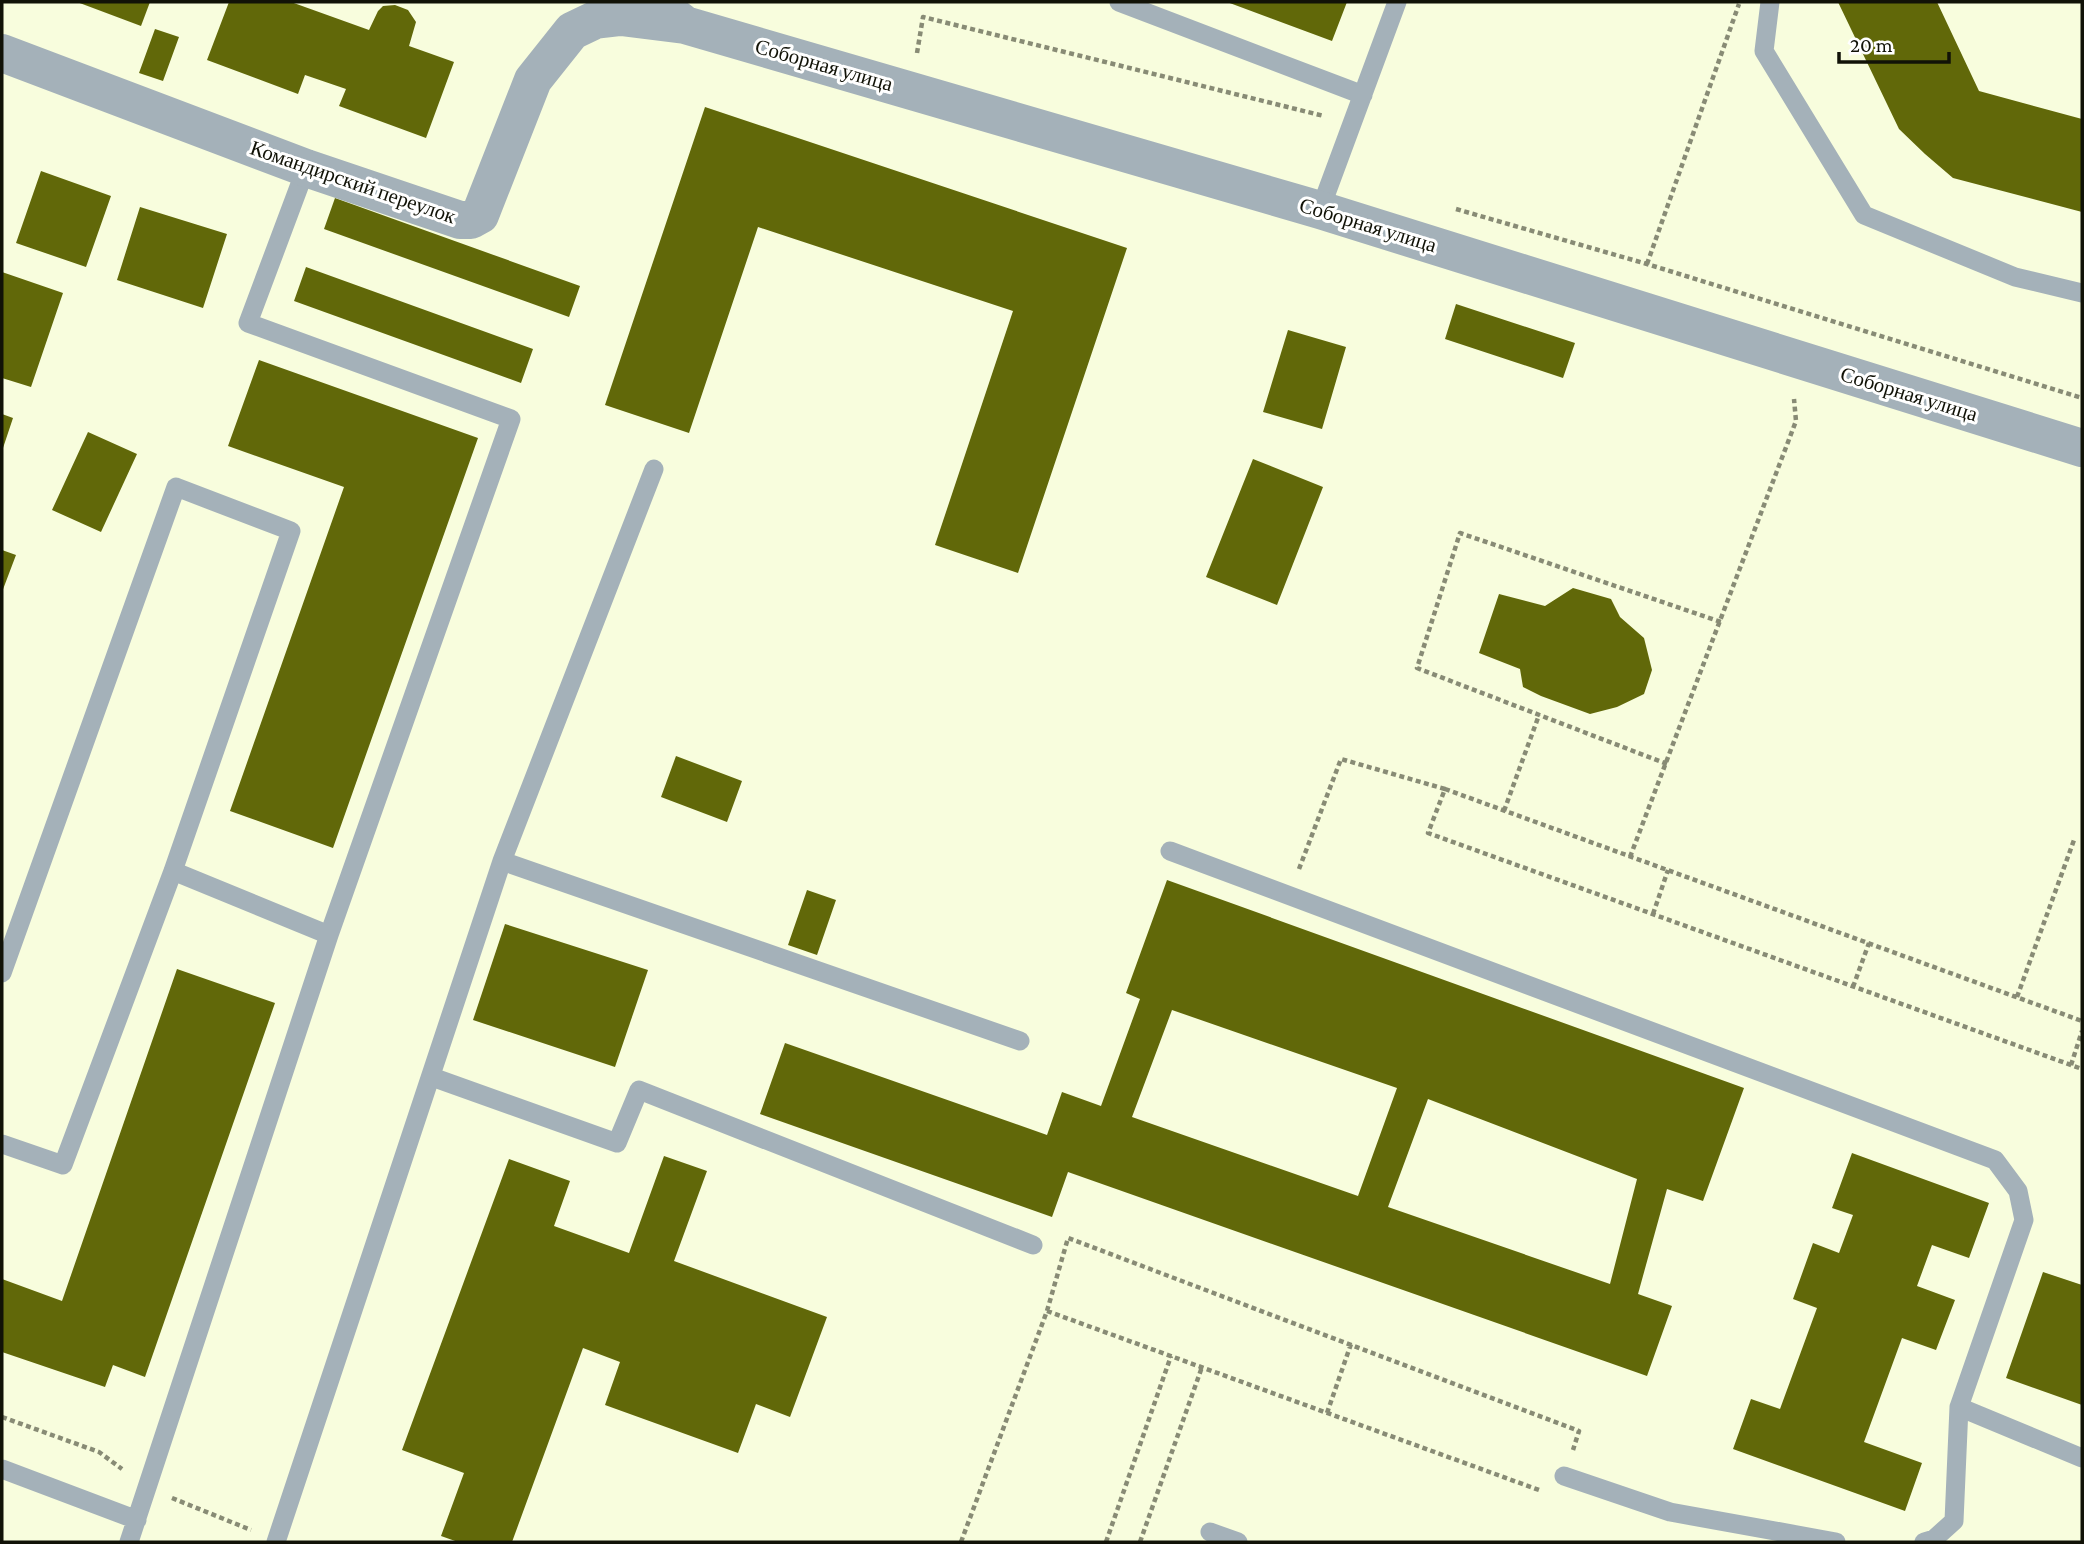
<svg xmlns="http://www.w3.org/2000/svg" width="2084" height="1544" font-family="'Crimson Pro',serif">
  <rect width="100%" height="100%" fill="#f8fddd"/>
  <path fill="#616809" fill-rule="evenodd" d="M 77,2 L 150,2 L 141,26 Z
    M 229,2 L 291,2 L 369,30 L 378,11 L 383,6 L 395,5 L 408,10 L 416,22 L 409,46 L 454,62 L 426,138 L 339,106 L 346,89 L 305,75 L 298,94 L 207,60 Z
    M 1227,2 L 1347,2 L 1332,41 Z
    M 1838,2 L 1937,2 L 1979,91 L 2082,119 L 2082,212 L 1953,178 L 1925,154 L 1899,129 Z
    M 155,29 L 179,37 L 163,81 L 139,73 Z
    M 705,107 L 1127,248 L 1018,573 L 935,545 L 1013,311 L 758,227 L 689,433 L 605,405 Z
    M 41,171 L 111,196 L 86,267 L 16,243 Z
    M 335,198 L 580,286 L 569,317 L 324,229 Z
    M 140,207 L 227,234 L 203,308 L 117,280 Z
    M 306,267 L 533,349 L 521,383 L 294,301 Z
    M 2,272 L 63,293 L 31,387 L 2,378 Z
    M 1456,304 L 1575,343 L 1563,378 L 1445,339 Z
    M 1288,330 L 1346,347 L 1322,429 L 1263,412 Z
    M 259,360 L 478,438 L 333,848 L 230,811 L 344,487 L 228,446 Z
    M 2,414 L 13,418 L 2,451 Z
    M 88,432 L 137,454 L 101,532 L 52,510 Z
    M 1253,459 L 1323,487 L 1277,605 L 1206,577 Z
    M 2,550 L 16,555 L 2,592 Z
    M 1573,588 L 1611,599 L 1620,617 L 1644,638 L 1652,670 L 1644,694 L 1617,707 L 1590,714 L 1541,696 L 1523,687 L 1520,669 L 1479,653 L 1499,594 L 1545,606 Z
    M 676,756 L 742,781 L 727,822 L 661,797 Z
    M 1167,880 L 1744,1088 L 1703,1201 L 1667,1189 L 1638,1294 L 1672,1306 L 1647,1376 L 1068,1172 L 1052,1217 L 760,1114 L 785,1043 L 1047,1135 L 1062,1092 L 1101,1106 L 1140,999 L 1126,993 ZM 1172,1010 L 1397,1088 L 1358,1196 L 1132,1117 ZM 1428,1099 L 1637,1179 L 1610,1284 L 1388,1207 Z
    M 807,890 L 836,900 L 817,955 L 788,945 Z
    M 505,924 L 648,970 L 615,1067 L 473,1020 Z
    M 177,969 L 275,1003 L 145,1377 L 113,1365 L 105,1387 L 2,1352 L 2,1279 L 62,1301 Z
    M 1852,1153 L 1989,1203 L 1969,1258 L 1932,1245 L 1917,1286 L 1955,1300 L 1936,1350 L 1902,1338 L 1864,1442 L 1922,1463 L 1905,1511 L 1733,1449 L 1751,1399 L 1780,1409 L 1817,1308 L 1793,1299 L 1813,1243 L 1839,1253 L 1853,1215 L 1832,1208 Z
    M 664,1156 L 707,1171 L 674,1261 L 827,1317 L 790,1417 L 756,1404 L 738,1453 L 605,1405 L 620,1362 L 583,1348 L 512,1542 L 458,1542 L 441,1536 L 464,1473 L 402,1450 L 509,1159 L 570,1181 L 554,1226 L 629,1253 Z
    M 2043,1272 L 2082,1285 L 2082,1405 L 2006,1378 Z"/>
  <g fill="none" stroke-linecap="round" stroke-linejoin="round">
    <path stroke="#888b75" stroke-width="4.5" stroke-dasharray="5 3.5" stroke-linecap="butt" d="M 917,53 L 923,17 L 1324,116
      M 1456,209 L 1647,264 L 2082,398
      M 1647,264 L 1739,4
      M 1667,764 L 1417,668 L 1460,533 L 1721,622
      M 1445,789 L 2082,1021
      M 1504,811 L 1539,715
      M 1630,857 L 1796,421 L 1794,399
      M 1299,869 L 1341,759 L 1445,789 L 1428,833 L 2082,1069
      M 1653,914 L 1668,870
      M 1853,987 L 1869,943
      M 2017,997 L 2074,840
      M 2071,1065 L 2082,1031
      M 1047,1311 L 1539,1490
      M 1327,1413 L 1351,1344
      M 2,1417 L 99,1452 L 122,1469
      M 172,1498 L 251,1530
      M 961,1542 L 1047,1311 L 1068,1238 L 1579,1431 L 1573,1450
      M 1106,1542 L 1171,1356
      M 1140,1542 L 1202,1367"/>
    <path stroke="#a4b1b9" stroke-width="19" d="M 1119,2 L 1363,95
      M 1770,2 L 1764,51 L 1864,215 L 2015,277 L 2082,293
      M 1320,210 L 1397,2
      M 1170,851 L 1995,1160 L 2018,1191 L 2024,1220 L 1959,1407 L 1954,1521 L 1934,1539 L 1924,1542
      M 502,861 L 1020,1041
      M 173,871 L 329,935
      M 2,973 L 176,487 L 291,531 L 173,871 L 63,1165 L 2,1144
      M 432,1077 L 617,1143 L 639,1090 L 1033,1245
      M 1959,1407 L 2082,1458
      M 2,1469 L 137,1520
      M 1564,1476 L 1670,1512 L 1836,1542
      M 1210,1532 L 1238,1542
      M 129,1542 L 329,935 L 511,419 L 248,323 L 306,168
      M 276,1542 L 502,861 L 654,469"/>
    <path stroke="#a4b1b9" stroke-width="38" d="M 656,2 L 685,25 L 1320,210 L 2082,448
      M 2,53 L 306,168 L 460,220 L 471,220 L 480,215 L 533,80 L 572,31 L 595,20 L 621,17 L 685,25"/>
  </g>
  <g text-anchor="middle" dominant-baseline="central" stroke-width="6" stroke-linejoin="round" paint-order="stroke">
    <g font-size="21" fill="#111207" stroke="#fff">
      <text transform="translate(824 65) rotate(16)">Соборная улица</text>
      <text transform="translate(353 182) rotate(19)">Командирский переулок</text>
      <text transform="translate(1368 225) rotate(17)">Соборная улица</text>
      <text transform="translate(1909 394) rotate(17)">Соборная улица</text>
    </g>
  </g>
  <rect width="2084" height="1544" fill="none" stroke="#111207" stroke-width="7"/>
  <path d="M1839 52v10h110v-10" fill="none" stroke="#111207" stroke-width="3.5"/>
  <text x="1850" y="52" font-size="21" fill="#111207" stroke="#ffffff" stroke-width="5" paint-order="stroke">20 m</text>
</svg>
